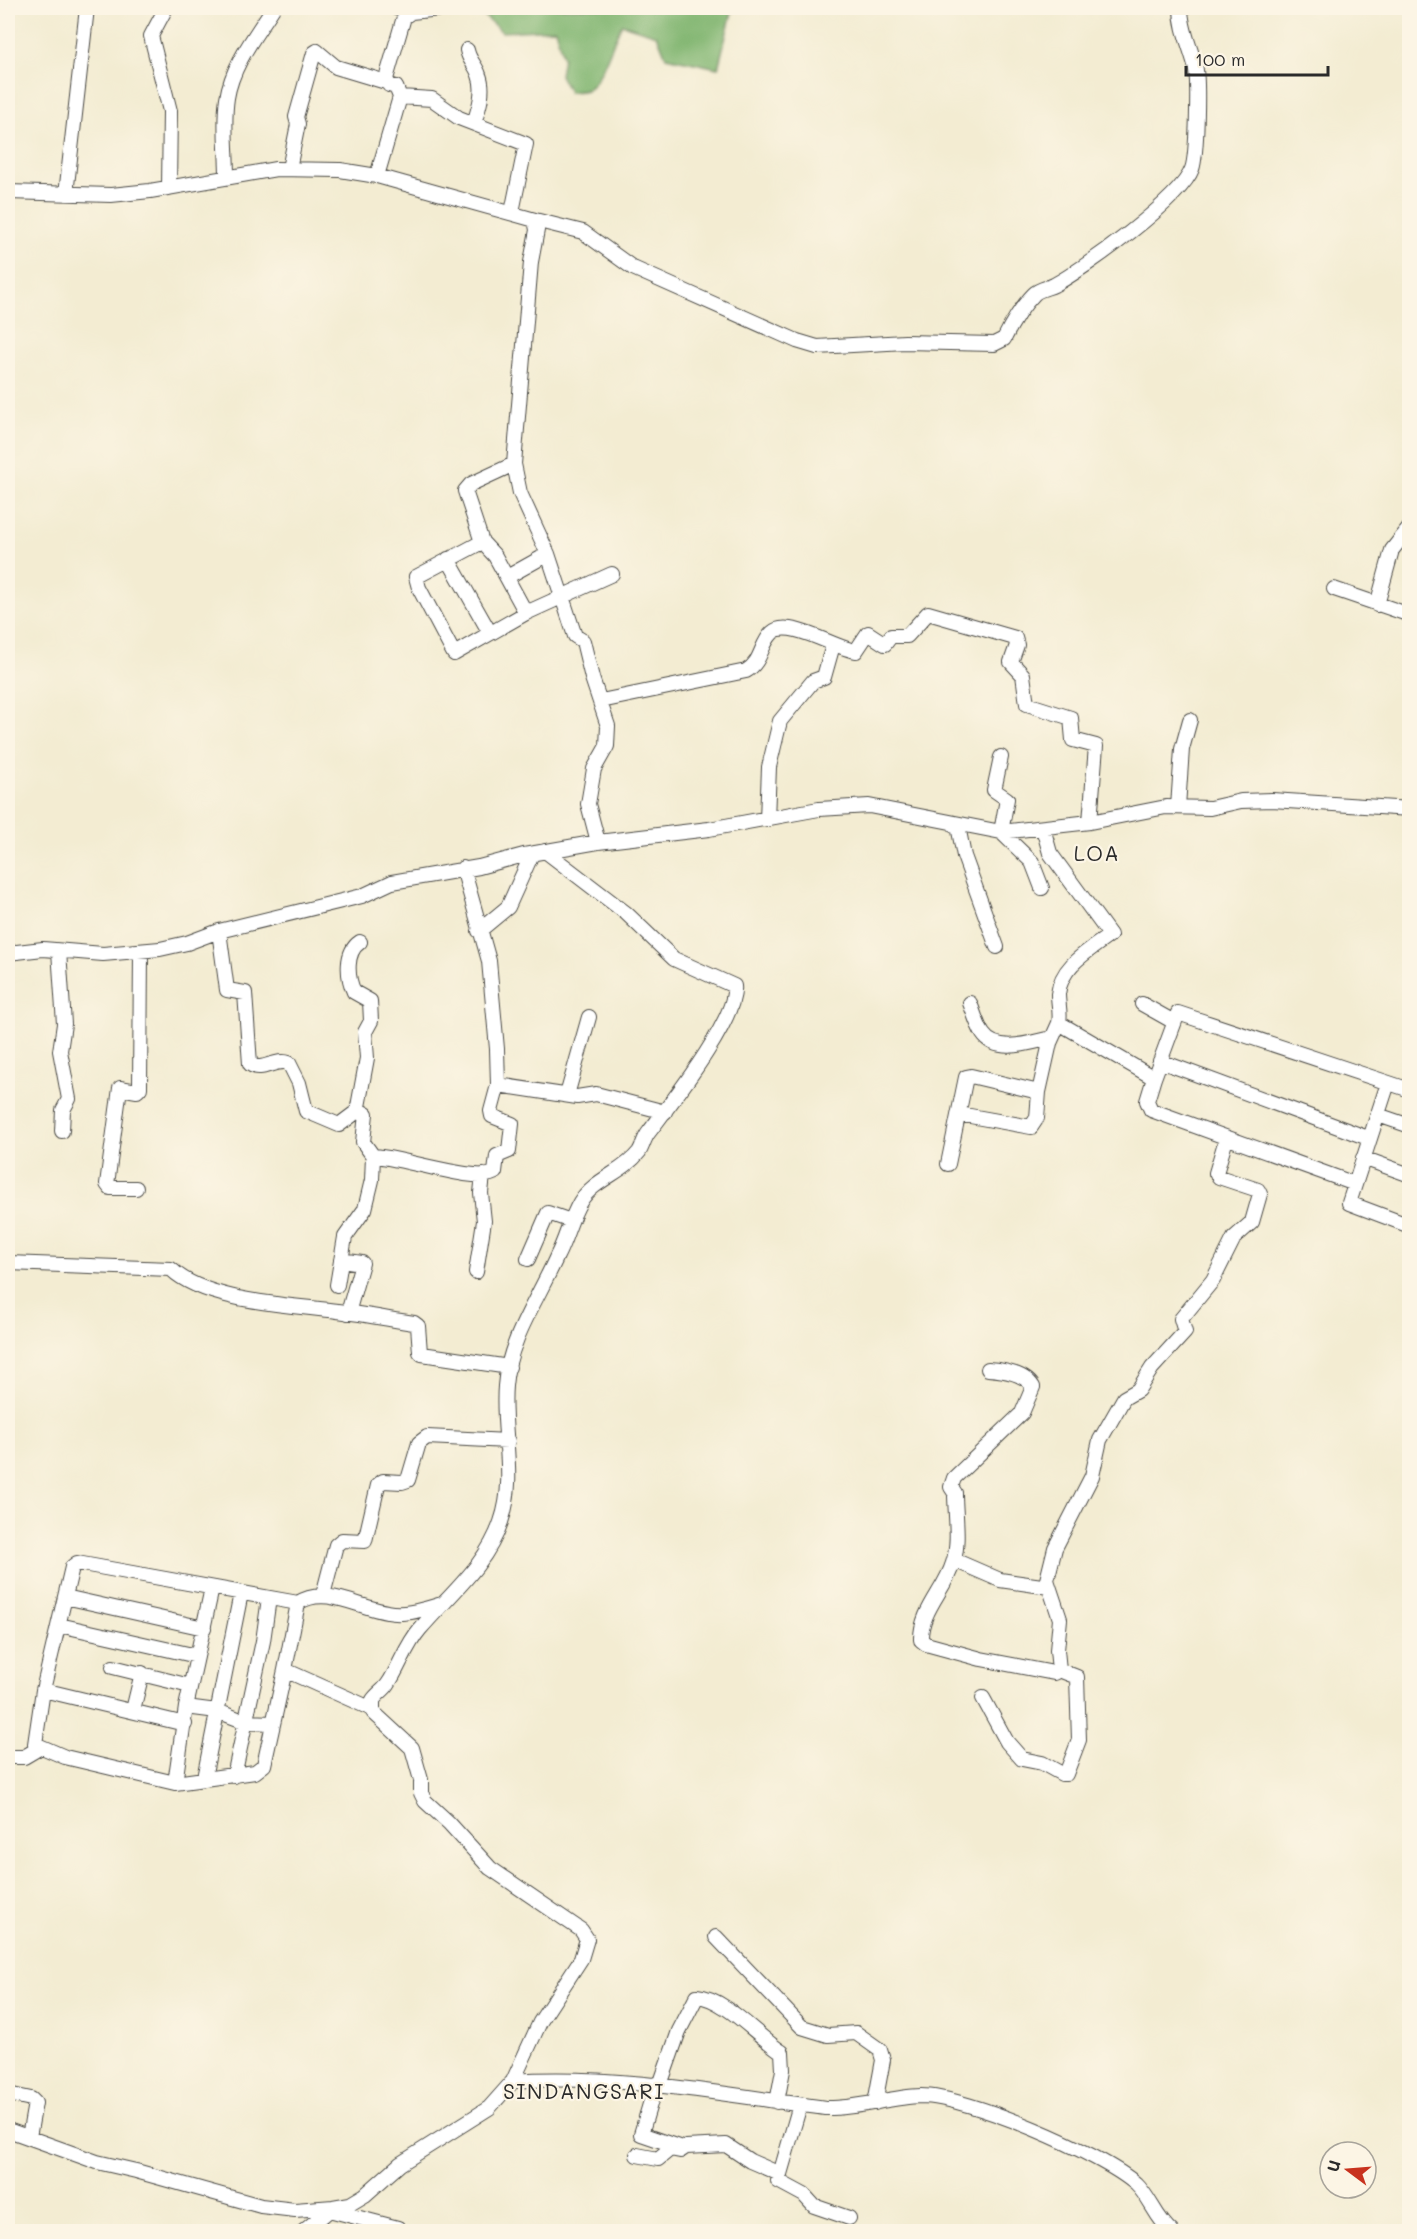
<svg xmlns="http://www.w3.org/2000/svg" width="1417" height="2239" font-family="Mali,sans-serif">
  <rect width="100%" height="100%" fill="#fcf5e5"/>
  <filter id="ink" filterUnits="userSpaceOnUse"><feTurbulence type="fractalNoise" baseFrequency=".0167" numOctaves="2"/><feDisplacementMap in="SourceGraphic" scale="12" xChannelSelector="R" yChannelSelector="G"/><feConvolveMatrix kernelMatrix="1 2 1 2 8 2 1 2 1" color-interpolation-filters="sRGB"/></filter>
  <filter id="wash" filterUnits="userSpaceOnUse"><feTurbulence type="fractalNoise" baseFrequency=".008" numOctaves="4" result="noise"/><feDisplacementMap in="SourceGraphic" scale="24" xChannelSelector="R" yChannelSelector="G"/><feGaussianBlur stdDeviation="1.35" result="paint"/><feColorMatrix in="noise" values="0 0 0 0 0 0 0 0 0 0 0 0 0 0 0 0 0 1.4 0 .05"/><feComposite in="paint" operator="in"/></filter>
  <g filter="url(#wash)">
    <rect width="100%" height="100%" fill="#f3ecd2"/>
    <path fill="#85b874" stroke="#587250" stroke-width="1.5" d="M 475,8 L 733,8 L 718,68 L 666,57 L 657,35 L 622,24 C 613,40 602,80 588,89 C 583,92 575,91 569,92 L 560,75 L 563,57 L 555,29 L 502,32 Z"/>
  </g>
  <g filter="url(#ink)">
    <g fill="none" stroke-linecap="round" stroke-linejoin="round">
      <g stroke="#494844" stroke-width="16">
        <path id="minor" d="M 166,8 L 151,36 L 170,111 L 169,188
          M 396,8 L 411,12 L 450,8
          M 467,50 C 469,61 476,65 479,75 C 485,90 479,108 474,123
          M 400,97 L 432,99 L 459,118 L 526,144 L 512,212
          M 289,169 L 298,124 L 296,117 L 314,53 L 317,51 L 336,67 L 386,82
          M 377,176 L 400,97 L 396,87 L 389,85 L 386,79 L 404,17 L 411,12
          M 227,177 C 227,151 223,123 227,98 C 232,65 256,35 273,8
          M 8,192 L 111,195 L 150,191 L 276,169 L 340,170 L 377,176 L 535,220 L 537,230 L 531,262 L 514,464 L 520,493 L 548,554 L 573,630 L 575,636 L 583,641 L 592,678 L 608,726 L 607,746 L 594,769 L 588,804 L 598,842
          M 66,194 L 87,8
          M 535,220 L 583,232 L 633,268 L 797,341 L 817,347 L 905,342 L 994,344 L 1004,339 C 1012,323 1021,307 1034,294 C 1039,289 1048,288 1054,285 C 1084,269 1181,199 1192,169 C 1197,156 1199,78 1195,65 C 1190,46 1181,28 1181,8
          M 514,464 L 471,484 L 465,491 L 482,542 L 495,556 L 526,613
          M 482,542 L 416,577 L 419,588 L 454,654 L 526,613 L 612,574
          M 448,559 L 490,633
          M 507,577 L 548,554
          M 1334,589 L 1410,615
          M 1377,605 L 1392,550 L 1410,527
          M 601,701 L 746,671 C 762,662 760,645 772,633 C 788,617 836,649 856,651 L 868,633 L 885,644 L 891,636 L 907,636 L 928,613 L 1015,638 L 1017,645 L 1011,662 L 1023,675 L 1027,704 L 1071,718 L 1073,740 L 1096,746 L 1090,822
          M 1001,757 L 994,790 L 1007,799 L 1001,832 L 1032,862 L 1042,888
          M 1178,807 L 1182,749 L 1190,720
          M 767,820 L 769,767 L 780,721 L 813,681 L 824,677 L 833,645
          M 954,825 L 958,826 L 964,856 L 997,947
          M 1043,828 L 1050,853 L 1110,935 C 1089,951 1061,965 1058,994 C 1058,1004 1061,1013 1059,1023 L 1154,1078 L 1178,1013 L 1410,1090
          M 219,931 L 227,990 L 245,993 L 250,1064 C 262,1073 275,1058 289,1063 L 299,1083 L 306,1111 L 339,1125 L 359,1110 L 366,1114 L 363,1142 L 373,1156 L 372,1180 L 365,1209 L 345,1237 L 337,1285
          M 479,931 L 508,907 L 532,854
          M 59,951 L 64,1024 L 60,1051 L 69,1099 L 63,1110 L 62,1131
          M 8,953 L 43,949 L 103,954 L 160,949 L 187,943 L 219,931 L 362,896 L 392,882 L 479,867 L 524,855 L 598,842 L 709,829 L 819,809 L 869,806 L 1001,832 L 1090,822 L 1166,807 L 1210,808 L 1241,801 L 1272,800 L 1410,809
          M 970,1003 C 974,1013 977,1025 983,1034 C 997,1055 1032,1042 1051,1038
          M 1142,1004 L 1174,1022
          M 1160,1061 L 1368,1138
          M 1154,1078 L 1147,1101 L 1151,1110 L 1355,1184
          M 1388,1083 L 1349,1203 L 1410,1226
          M 498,1085 L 577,1097 L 596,1094 L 665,1112
          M 567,1095 L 589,1017
          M 357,1112 L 367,1058 L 365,1032 L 371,1021 L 370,1001 L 354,992 C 347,977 345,952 360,942
          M 959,1114 L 1031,1127 L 1037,1118 L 1039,1092
          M 1378,1115 L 1410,1126
          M 373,1156 C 397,1156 481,1185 495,1172 L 497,1156 L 509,1151 L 512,1124 L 492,1116 L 491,1111 L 498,1085 L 497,1049 L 489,961 L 463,868
          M 1363,1158 L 1410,1175
          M 948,1164 L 966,1077 L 971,1076 L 1039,1092 L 1050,1043 L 1059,1023
          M 136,1188 L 110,1188 L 107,1184 L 120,1088 L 137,1091 L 140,1088 L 141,951
          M 528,1259 L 548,1213 L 571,1221
          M 341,1260 L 362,1263 L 348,1313
          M 8,1263 L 171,1269 C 205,1302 291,1305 337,1311 C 363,1314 388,1319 414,1323 L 418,1326 L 420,1352 L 422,1354 L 509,1367
          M 476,1272 L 484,1221 L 481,1193 L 483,1175
          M 954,1560 L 1000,1580 L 1049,1587
          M 323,1595 L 336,1545 L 342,1540 L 365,1541 L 378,1485 L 383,1481 L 402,1482 L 408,1480 L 419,1443 L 427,1437 L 508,1441
          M 65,1597 L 204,1628
          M 59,1625 L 197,1656
          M 113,1667 L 190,1686
          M 285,1670 L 264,1765 L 255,1772 L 175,1783 L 65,1757 L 35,1744 L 43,1690 L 72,1567 L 77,1563 L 298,1603
          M 1059,1670 L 1057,1650 L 1060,1619 L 1047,1580 L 1055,1548 L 1092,1476 L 1100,1440 L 1124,1398 L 1138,1390 L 1152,1368 L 1185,1332 L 1181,1319 L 1213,1280 L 1234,1238 L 1252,1222 L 1260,1194 L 1258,1190 L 1219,1177 L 1216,1173 L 1226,1139
          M 43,1690 L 185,1724
          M 983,1698 L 1007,1742 L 1022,1759 L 1042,1763 L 1062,1774 L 1066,1774 L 1079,1740 L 1077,1677 L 1059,1670 L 1054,1673 L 981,1659 L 926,1644 L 921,1640 C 920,1611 945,1590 953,1563 C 960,1542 955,1515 955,1493 L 951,1487 L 954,1478 L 1022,1413 L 1033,1387 C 1025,1373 1003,1370 988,1369
          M 186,1707 L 217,1711 L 246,1722 L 272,1723
          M 372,1709 L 285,1670 L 298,1603 C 325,1585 359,1608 387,1612 C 406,1616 424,1609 442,1604
          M 133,1710 L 142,1673
          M 8,1757 L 24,1757 L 41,1747
          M 234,1776 L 263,1641 L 269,1598
          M 204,1778 L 241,1593
          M 175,1783 L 186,1707 L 212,1588
          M 716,1937 L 802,2027 L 828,2035 L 856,2033 L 880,2050 L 883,2060 L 875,2103
          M 513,2081 L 540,2022 L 581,1959 L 587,1939 L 581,1930 L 490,1868 L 449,1823 L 425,1801 L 421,1793 L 421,1780 L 412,1748 L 373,1712 L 373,1700 C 377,1694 384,1690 388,1684 C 400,1666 406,1645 420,1629 C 450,1594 486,1566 501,1522 C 517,1477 501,1431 505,1386 C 508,1341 539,1297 557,1256 C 566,1239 570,1219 580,1202 C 594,1179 623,1173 639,1152 C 643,1146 644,1138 649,1132 C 670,1104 738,1019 734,986 L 674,959 L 626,913 L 545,851
          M 656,2084 L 641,2134 L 679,2147
          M 660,2085 L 679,2031 L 695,2000 L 697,1996 C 725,1998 758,2037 782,2052 L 783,2070 L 777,2102
          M 8,2094 L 31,2099 L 35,2103 L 29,2137
          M 800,2105 L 778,2181 L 804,2195 L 814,2206 L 849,2218
          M 8,2130 L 97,2162 L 136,2171 L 261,2206 L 295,2210 L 333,2207 L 350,2204 L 365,2195 L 400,2164 L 489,2108 L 513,2081 C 617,2074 722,2094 825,2108 C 858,2109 888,2097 921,2096 C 967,2096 1101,2153 1136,2184 C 1150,2197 1156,2219 1172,2232
          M 637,2155 L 658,2159 L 670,2149 L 680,2151 L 686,2147 L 726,2145 L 750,2161 L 780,2174
          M 329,2210 L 398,2228
          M 303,2232 L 333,2207"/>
      </g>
      <use href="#minor" stroke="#fff" stroke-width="14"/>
    </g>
  </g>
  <g text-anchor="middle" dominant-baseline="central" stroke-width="4.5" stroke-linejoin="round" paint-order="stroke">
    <g font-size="21" letter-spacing="1.5" fill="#2b2b2b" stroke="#fcf5e5">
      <text x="1097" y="852">LOA</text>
      <text x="584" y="2090">SINDANGSARI</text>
    </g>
  </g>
  <rect width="1417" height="2239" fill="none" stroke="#fcf5e5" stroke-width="30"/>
  <g transform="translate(1348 2170) rotate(286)"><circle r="28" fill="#fcf5e5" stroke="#a8a49b" stroke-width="1.5"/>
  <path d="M0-4.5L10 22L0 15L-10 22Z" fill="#c8321e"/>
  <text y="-9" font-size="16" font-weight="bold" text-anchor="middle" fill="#2b2b2b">U</text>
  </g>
  <path d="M1186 66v9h142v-9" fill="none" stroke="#2b2b2b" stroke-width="3"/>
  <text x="1195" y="66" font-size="18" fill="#2b2b2b" stroke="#fcf5e5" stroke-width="4.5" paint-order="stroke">100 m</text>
</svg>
